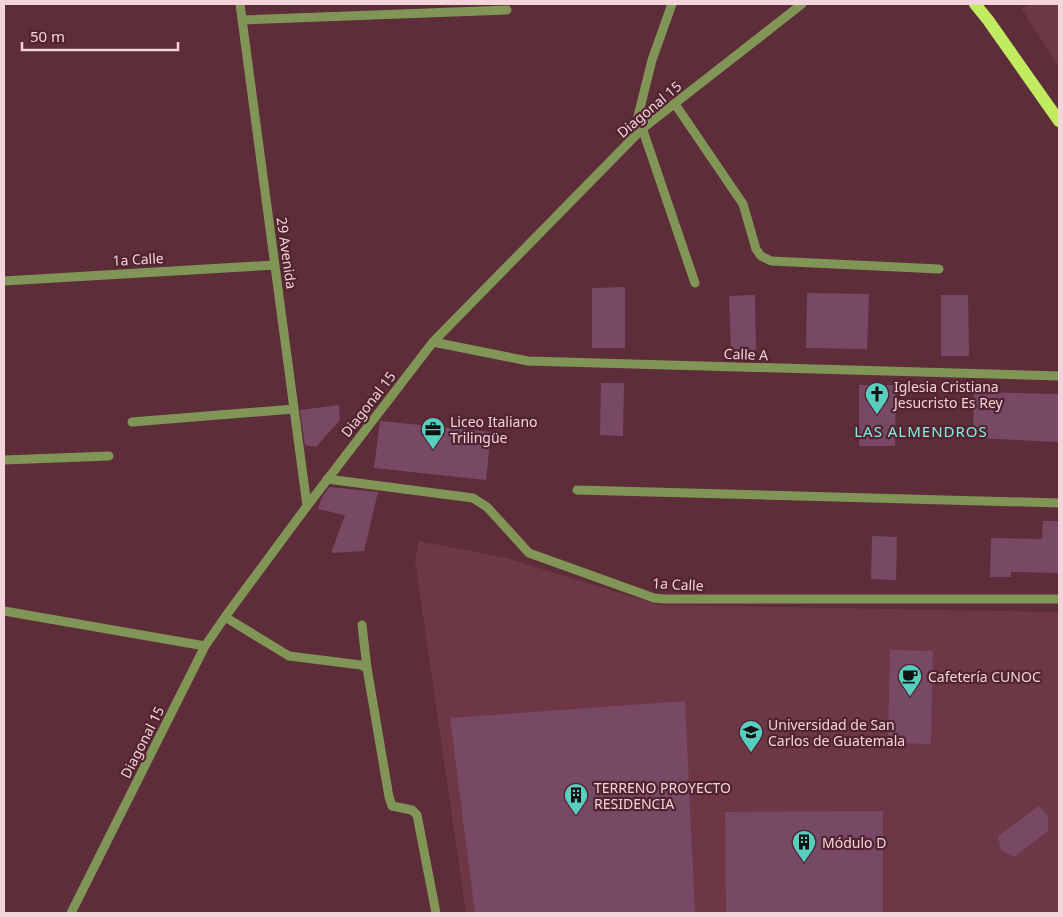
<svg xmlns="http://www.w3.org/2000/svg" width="1063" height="917" font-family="'Noto Sans',sans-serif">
  <rect width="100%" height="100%" fill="#5e2d3a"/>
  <path fill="#6e3745" d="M 1033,4 L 1059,4 L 1059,67 L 1021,8 Z
    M 419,541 L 506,558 L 659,605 L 1059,612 L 1059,913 L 466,913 L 415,560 Z"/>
  <path fill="#774964" d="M 625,287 L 625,348 L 592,348 L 592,288 Z
    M 807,293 L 869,294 L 867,349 L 806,348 Z
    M 755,295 L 756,350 L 731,350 L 729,296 Z
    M 941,295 L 968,295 L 969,356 L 941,356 Z
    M 601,383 L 624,383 L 623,436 L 600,435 Z
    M 859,385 L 896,385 L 895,446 L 859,446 Z
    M 974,392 L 1059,394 L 1059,442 L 973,438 Z
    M 339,405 L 340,420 L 316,447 L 305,445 L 300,410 Z
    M 380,421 L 491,432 L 486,480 L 374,468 Z
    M 330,487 L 378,492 L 364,551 L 331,553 L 345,515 L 318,509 L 322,497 Z
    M 1043,521 L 1059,521 L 1059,573 L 1011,572 L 1011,577 L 990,577 L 991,538 L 1042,539 Z
    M 872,536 L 897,537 L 896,580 L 871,579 Z
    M 890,650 L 933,651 L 931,744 L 888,743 Z
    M 685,701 L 695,913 L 475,913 L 450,718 Z
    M 1039,806 L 1048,816 L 1048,831 L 1014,857 L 1001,850 L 998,836 Z
    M 883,811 L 883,913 L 726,913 L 725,812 Z"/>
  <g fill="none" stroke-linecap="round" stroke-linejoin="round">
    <path stroke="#819656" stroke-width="9" d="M 240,4 L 307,506
      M 672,4 L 652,60 L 638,116 L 695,283
      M 242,20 L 507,10
      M 675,104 L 743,204 L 756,249 L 761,256 L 771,261 L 939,269
      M 4,281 L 275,265
      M 433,342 L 528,361 L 1059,376
      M 132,422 L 294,409
      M 4,460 L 109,456
      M 327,479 L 473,498 L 487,507 L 529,553 L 654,598 L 665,599 L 1059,599
      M 577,490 L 1059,503
      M 4,611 L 205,646
      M 225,617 L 289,656 L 361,665 L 367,668
      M 362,625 L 367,668 L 389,797 L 392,806 L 412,810 L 417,815 L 436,913
      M 71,913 L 205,646 L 225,617 L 307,506 L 433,342 L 642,129 L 802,4"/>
    <path stroke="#c1ec60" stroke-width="12" d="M 975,4 L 988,20 L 1059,121"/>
  </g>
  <defs>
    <g id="church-pin" transform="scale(1.25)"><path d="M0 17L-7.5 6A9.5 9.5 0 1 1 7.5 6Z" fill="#58cebf" stroke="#522330"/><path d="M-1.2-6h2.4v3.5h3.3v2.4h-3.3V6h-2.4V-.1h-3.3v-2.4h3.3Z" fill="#111"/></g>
    <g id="office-pin" transform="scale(1.25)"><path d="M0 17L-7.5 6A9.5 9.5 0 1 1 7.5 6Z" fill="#58cebf" stroke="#522330"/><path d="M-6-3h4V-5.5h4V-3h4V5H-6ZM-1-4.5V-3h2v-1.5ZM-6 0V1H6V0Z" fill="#111"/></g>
    <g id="cafe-pin" transform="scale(1.25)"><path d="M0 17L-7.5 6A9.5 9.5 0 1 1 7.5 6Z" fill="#58cebf" stroke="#522330"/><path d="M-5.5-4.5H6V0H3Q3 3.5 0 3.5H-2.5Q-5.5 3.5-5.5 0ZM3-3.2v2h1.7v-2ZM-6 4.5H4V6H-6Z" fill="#111"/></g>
    <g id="university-pin" transform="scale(1.25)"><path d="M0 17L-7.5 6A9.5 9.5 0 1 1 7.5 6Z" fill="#58cebf" stroke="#522330"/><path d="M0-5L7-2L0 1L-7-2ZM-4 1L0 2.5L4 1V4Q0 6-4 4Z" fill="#111"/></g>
    <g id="building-pin" transform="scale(1.25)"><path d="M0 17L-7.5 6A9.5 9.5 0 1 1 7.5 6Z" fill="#58cebf" stroke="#522330"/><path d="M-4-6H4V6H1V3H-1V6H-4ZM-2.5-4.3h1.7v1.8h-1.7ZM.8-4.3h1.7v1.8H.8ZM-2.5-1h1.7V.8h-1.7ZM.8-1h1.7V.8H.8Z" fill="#111"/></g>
  </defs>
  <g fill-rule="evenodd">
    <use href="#church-pin" x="877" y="394"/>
    <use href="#office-pin" x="433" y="429"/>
    <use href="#cafe-pin" x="910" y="676"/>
    <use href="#university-pin" x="751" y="732"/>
    <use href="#building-pin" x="576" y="795"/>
    <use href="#building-pin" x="804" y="842"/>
  </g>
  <g text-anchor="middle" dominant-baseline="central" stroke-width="4.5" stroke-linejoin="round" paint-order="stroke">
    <g font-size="14" fill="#f3d4da" stroke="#522330">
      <text transform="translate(649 109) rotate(-40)">Diagonal 15</text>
      <text transform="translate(287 253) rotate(82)">29 Avenida</text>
      <text transform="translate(138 259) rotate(-3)">1a Calle</text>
      <text transform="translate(746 354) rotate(2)">Calle A</text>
      <text transform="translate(368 404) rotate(-52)">Diagonal 15</text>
      <text transform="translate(678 584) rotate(3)">1a Calle</text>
      <text transform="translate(142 742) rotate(-63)">Diagonal 15</text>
    </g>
    <g font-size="14" fill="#f3d4da" stroke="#522330" text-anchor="start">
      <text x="894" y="386">Iglesia Cristiana<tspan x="894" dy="16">Jesucristo Es Rey</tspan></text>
      <text x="450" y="421">Liceo Italiano<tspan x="450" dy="16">Trilingüe</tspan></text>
      <text x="928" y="676">Cafetería CUNOC</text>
      <text x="768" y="724">Universidad de San<tspan x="768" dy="16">Carlos de Guatemala</tspan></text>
      <text x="594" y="787">TERRENO PROYECTO<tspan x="594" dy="16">RESIDENCIA</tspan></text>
      <text x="822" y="842">Módulo D</text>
    </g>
    <g font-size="15" letter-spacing="1" fill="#83ecde" stroke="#522330">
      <text x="921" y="431">LAS ALMENDROS</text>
    </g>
  </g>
  <rect width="1063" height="917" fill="none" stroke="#f3d4da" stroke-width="10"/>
  <path d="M22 42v8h156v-8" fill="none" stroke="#f3d4da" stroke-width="2.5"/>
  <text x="30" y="42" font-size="15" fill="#f3d4da" stroke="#522330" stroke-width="4" paint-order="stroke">50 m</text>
</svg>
